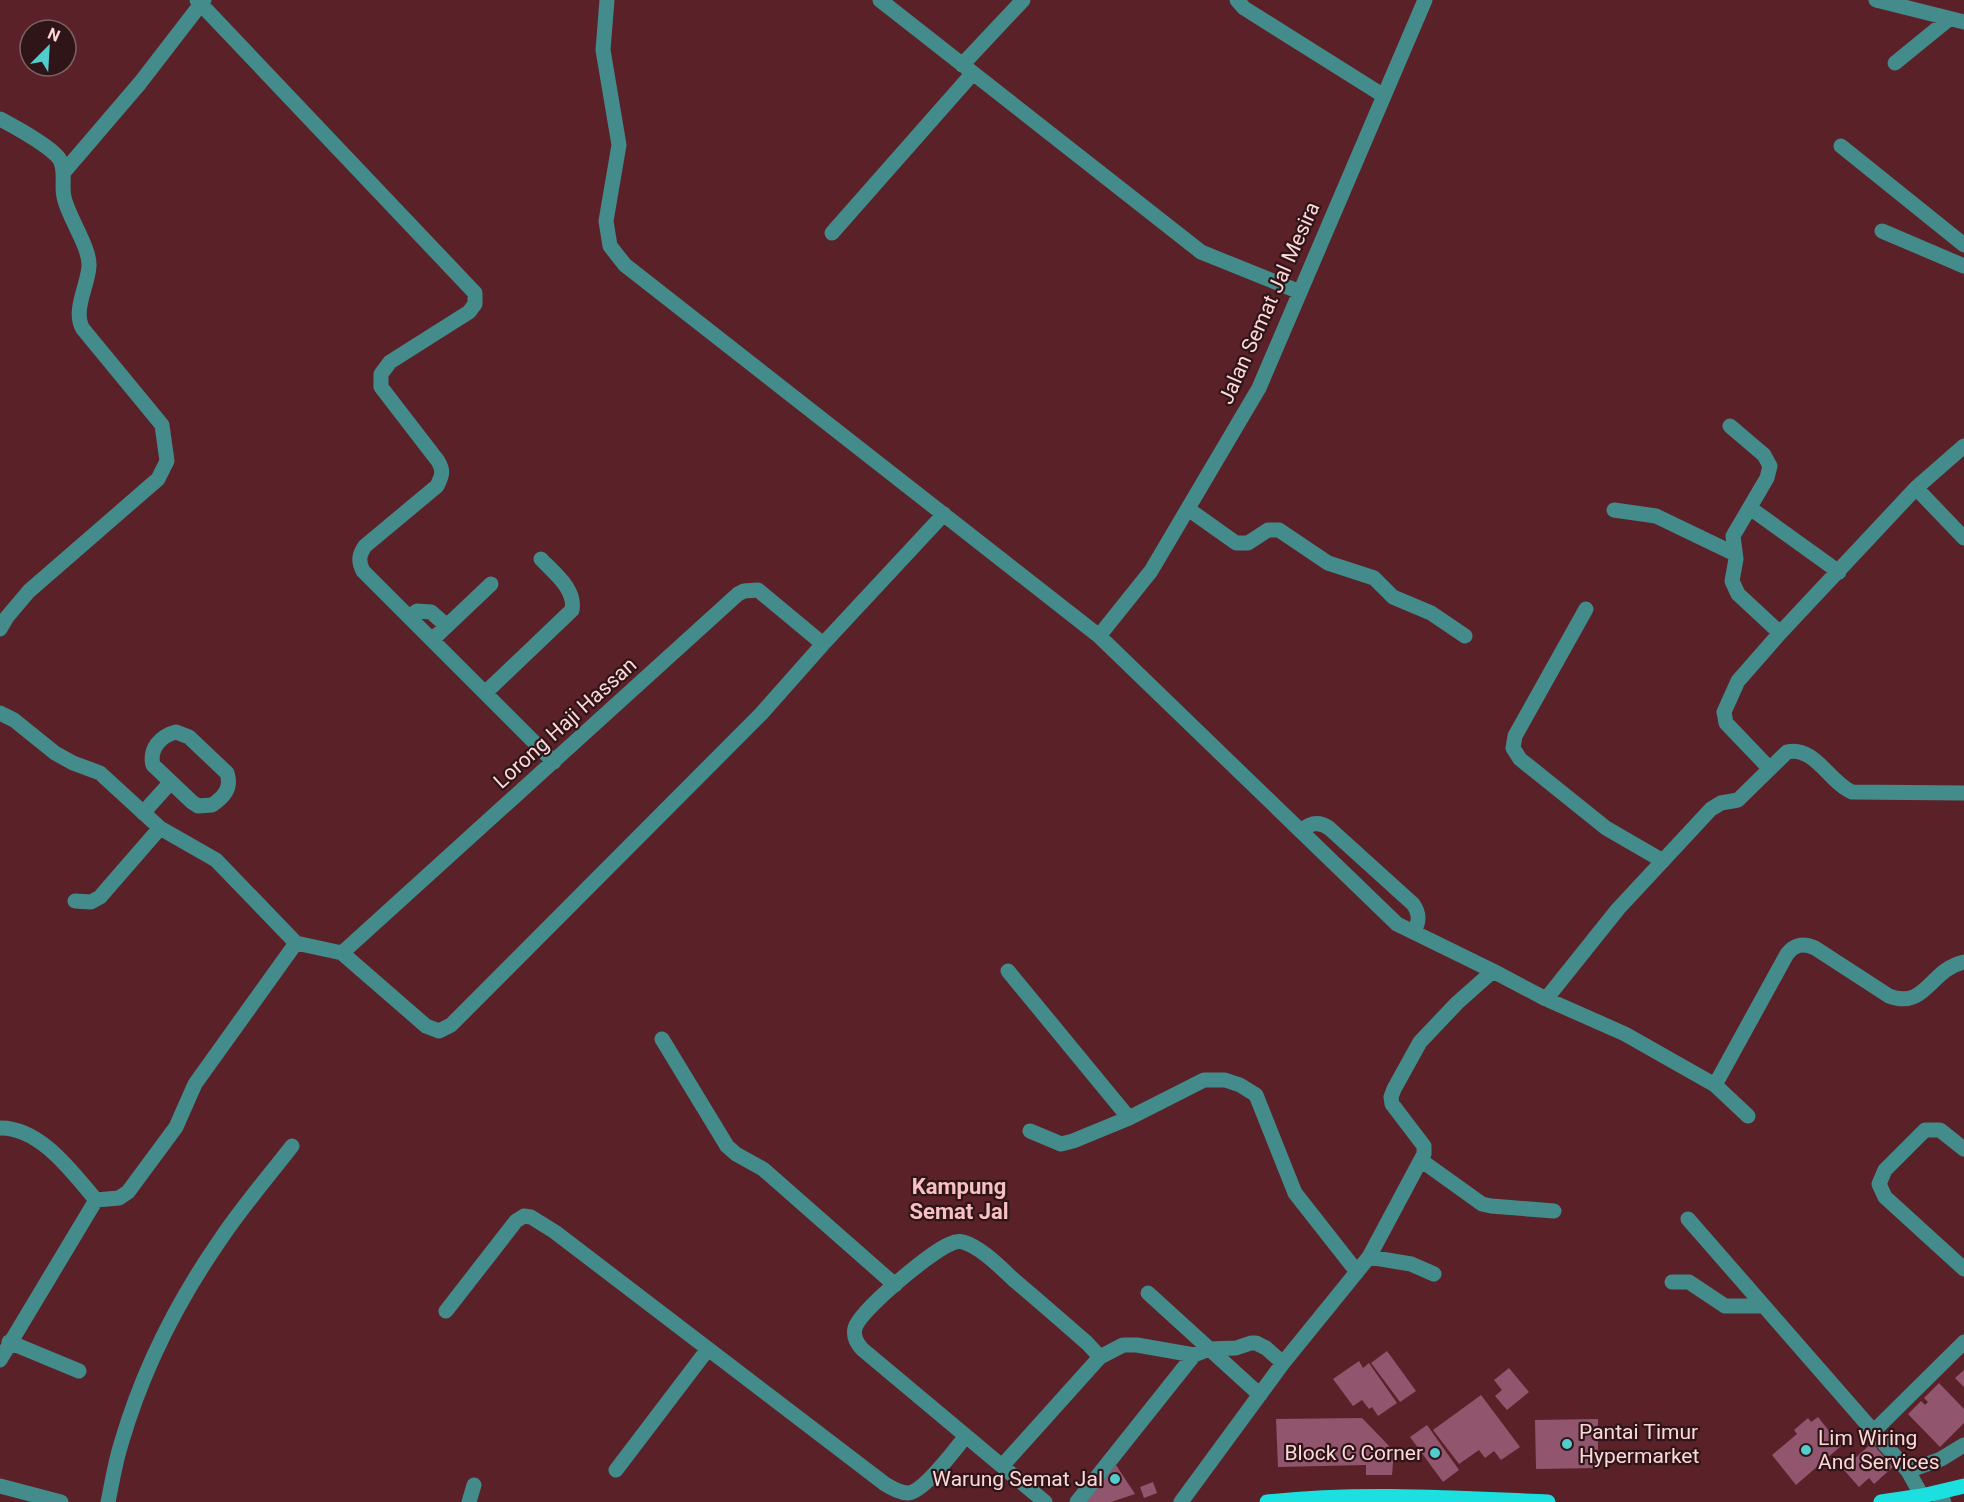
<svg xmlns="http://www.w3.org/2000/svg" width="1964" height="1502" font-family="Roboto,sans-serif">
  <rect width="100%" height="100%" fill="#5a2129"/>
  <path fill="#91566d" d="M 1387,1351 L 1416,1391 L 1400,1402 L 1371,1363 Z
    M 1359,1361 L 1363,1368 L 1369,1363 L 1397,1403 L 1378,1416 L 1372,1407 L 1369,1409 L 1362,1400 L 1353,1406 L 1333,1379 Z
    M 1509,1368 L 1529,1392 L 1507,1410 L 1495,1396 L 1502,1390 L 1494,1380 Z
    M 1964,1370 L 1964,1387 L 1955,1378 Z
    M 1939,1383 L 1964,1409 L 1964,1423 L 1940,1447 L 1908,1414 L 1921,1401 L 1925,1405 L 1928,1402 L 1924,1398 Z
    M 1481,1395 L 1520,1447 L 1501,1460 L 1494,1451 L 1485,1458 L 1479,1450 L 1459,1464 L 1433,1430 Z
    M 1818,1417 L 1841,1446 L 1796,1485 L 1772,1455 L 1797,1434 L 1794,1430 L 1808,1418 L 1811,1422 Z
    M 1362,1418 L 1394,1451 L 1392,1475 L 1366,1475 L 1366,1465 L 1278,1467 L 1276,1419 Z
    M 1598,1419 L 1598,1468 L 1536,1469 L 1535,1420 Z
    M 1427,1425 L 1459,1470 L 1443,1482 L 1410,1437 Z
    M 1872,1443 L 1893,1467 L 1874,1484 L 1869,1478 L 1859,1487 L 1843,1469 Z
    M 1116,1465 L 1135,1494 L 1111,1502 L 1086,1502 Z
    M 1153,1482 L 1157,1493 L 1144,1498 L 1140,1487 Z"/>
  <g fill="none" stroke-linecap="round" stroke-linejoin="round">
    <path stroke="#438c8b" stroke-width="15" d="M 197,0 L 475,293 L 475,304 L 469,312 L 390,362 L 381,374 L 381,387 L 438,461 C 444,471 442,476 437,486 L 365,546 C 359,555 358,561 363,571 L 554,762
      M 607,0 L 603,50 L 619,145 L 606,221 L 610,246 L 625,265 L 1099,636 L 1397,924 L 1493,971 L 1546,999 L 1625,1034 L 1715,1085 L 1748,1116
      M 880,0 L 1201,252 L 1300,292
      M 1237,0 L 1244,8 L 1384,96
      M 1876,0 L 1964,22
      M 1895,63 L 1949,19
      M 962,65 L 1023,0
      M 0,119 C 17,128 45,143 58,157 C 67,167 61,185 64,197 C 68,217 90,247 89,266 C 88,286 72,311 83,329 L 162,425 L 167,461 L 158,479 L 29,591 L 7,617 L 0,629
      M 1841,146 L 1964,245
      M 63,173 L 140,83 L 204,0
      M 1882,231 L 1964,266
      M 832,233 L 973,73
      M 1730,426 L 1764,455 L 1770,466 L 1767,478 L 1733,536 L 1736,559 L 1732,581 L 1738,594 L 1780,633
      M 1916,488 L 1964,538
      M 1750,508 L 1839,572
      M 1188,509 L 1236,543 L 1248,543 L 1268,530 L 1279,530 L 1328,563 L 1374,578 L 1393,597 L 1431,613 L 1465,636
      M 1614,510 L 1656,516 L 1735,554
      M 1586,609 L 1515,736 L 1513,748 L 1520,759 L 1606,828 L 1663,861
      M 409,617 L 417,611 L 431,612 L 447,626
      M 1099,636 L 1151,571 L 1259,388 L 1425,0
      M 432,640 L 491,584
      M 485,693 L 572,610 C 576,589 554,573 541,559
      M 0,713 L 14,720 L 55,753 L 73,763 L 100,773 L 160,828 L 216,860 L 296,943 L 342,953 L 426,1026 L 439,1031 L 451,1025 L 761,714 L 823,644 L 944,514
      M 176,732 L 189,737 L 227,773 C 232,788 224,797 212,805 L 198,806 L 192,802 L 153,765 C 149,749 160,736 176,732 Z
      M 1769,768 L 1726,723 L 1724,712 L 1738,681 L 1780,633 L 1916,488 L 1964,446
      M 143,813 L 170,783
      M 1301,831 C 1310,823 1319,821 1329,828 L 1413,904 C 1420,914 1420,922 1413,932
      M 75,901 L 91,902 L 100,897 L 160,828
      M 342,953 L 738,594 L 744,591 L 758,590 L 823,644
      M 1008,971 L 1129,1118
      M 1546,999 L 1618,909 L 1711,809 L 1721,803 L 1738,800 L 1787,752 C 1814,745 1830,783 1852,792 L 1964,793
      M 662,1039 L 727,1146 L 736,1154 L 763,1169 L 895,1285
      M 1715,1085 L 1787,954 C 1795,944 1803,943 1815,948 L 1889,996 C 1926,1010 1930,969 1964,962
      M 0,1128 C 40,1127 73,1173 96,1200 L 0,1360
      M 1030,1131 L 1061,1144 L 1073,1141 L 1129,1118 L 1204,1080 L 1225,1080 L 1240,1085 L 1256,1095 L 1295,1193 L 1357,1272
      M 1964,1149 L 1940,1130 L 1925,1130 L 1885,1170 L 1879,1184 L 1885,1197 L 1964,1269
      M 1422,1161 L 1482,1204 L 1491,1206 L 1554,1211
      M 96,1200 L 119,1198 L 128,1192 L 176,1127 L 195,1084 L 296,943
      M 1688,1219 L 1908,1471 L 1922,1496
      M 1369,1257 L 1411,1264 L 1434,1274
      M 1672,1282 L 1689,1282 L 1725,1306 L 1762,1306
      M 1148,1293 L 1260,1395
      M 446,1311 L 516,1221 L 524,1216 L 531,1217 L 555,1232 L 885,1484 C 892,1488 900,1493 908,1493 C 924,1492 955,1449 966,1436
      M 9,1342 L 79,1371
      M 1874,1431 L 1964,1342
      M 1002,1466 L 1100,1357 L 1123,1345 L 1137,1345 L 1194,1355 L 1209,1349 L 1236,1348 L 1251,1343 L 1256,1343 L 1266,1348 L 1283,1363
      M 616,1470 L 708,1349
      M 1908,1471 L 1941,1459 L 1964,1445
      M 0,1486 L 61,1502
      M 1935,1493 L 1944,1502
      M 108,1502 C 112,1483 115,1463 121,1444 C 142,1372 177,1302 220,1240 C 242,1207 268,1177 292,1146
      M 469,1502 L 474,1485
      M 1045,1502 L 862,1349 C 857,1343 853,1337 855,1328 C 860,1310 931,1252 950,1244 C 954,1242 959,1241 963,1242 C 981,1247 1001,1268 1014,1280 C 1039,1301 1063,1322 1087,1343 L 1100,1357
      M 1077,1502 L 1194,1355
      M 1181,1502 L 1283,1363 L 1369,1257 L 1424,1154 L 1424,1146 L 1392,1104 L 1391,1097 L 1394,1089 L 1420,1042 L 1457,1003 L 1493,971"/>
    <path stroke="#1ce0e0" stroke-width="15" d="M 1267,1502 C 1360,1492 1454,1498 1548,1502
      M 1881,1502 L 1922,1496 L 1964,1486"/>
  </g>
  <g fill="#52cdcd" stroke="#2f1518" stroke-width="2">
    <circle cx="1567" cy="1444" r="6"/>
    <circle cx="1806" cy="1450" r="6"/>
    <circle cx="1435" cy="1453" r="6"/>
    <circle cx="1115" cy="1479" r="6"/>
  </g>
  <g text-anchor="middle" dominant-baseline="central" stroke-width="4.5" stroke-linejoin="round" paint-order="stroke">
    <g font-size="21" fill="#fdd8d9" stroke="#2f1518">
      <text transform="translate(1269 303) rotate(-66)">Jalan Semat Jal Mesira</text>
      <text transform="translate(565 723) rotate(-42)">Lorong Haji Hassan</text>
    </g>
    <g font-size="21" fill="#fdd8d9" stroke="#2f1518" text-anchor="start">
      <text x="1579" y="1432">Pantai Timur<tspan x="1579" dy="24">Hypermarket</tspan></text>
      <text x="1818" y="1438">Lim Wiring<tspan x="1818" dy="24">And Services</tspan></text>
      <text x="1423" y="1453" text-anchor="end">Block C Corner</text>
      <text x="1103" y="1479" text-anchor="end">Warung Semat Jal</text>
    </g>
    <g font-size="22" font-weight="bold" fill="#f9c0c3" stroke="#2f1518">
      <text x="959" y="1186">Kampung<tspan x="959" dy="25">Semat Jal</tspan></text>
    </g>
  </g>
  <g transform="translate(48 48) rotate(24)"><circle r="28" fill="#2f1518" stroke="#816365" stroke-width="1.5"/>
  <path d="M0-4.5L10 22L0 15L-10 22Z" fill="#52cdcd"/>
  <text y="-9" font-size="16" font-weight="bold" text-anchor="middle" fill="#fdd8d9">N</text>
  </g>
</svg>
